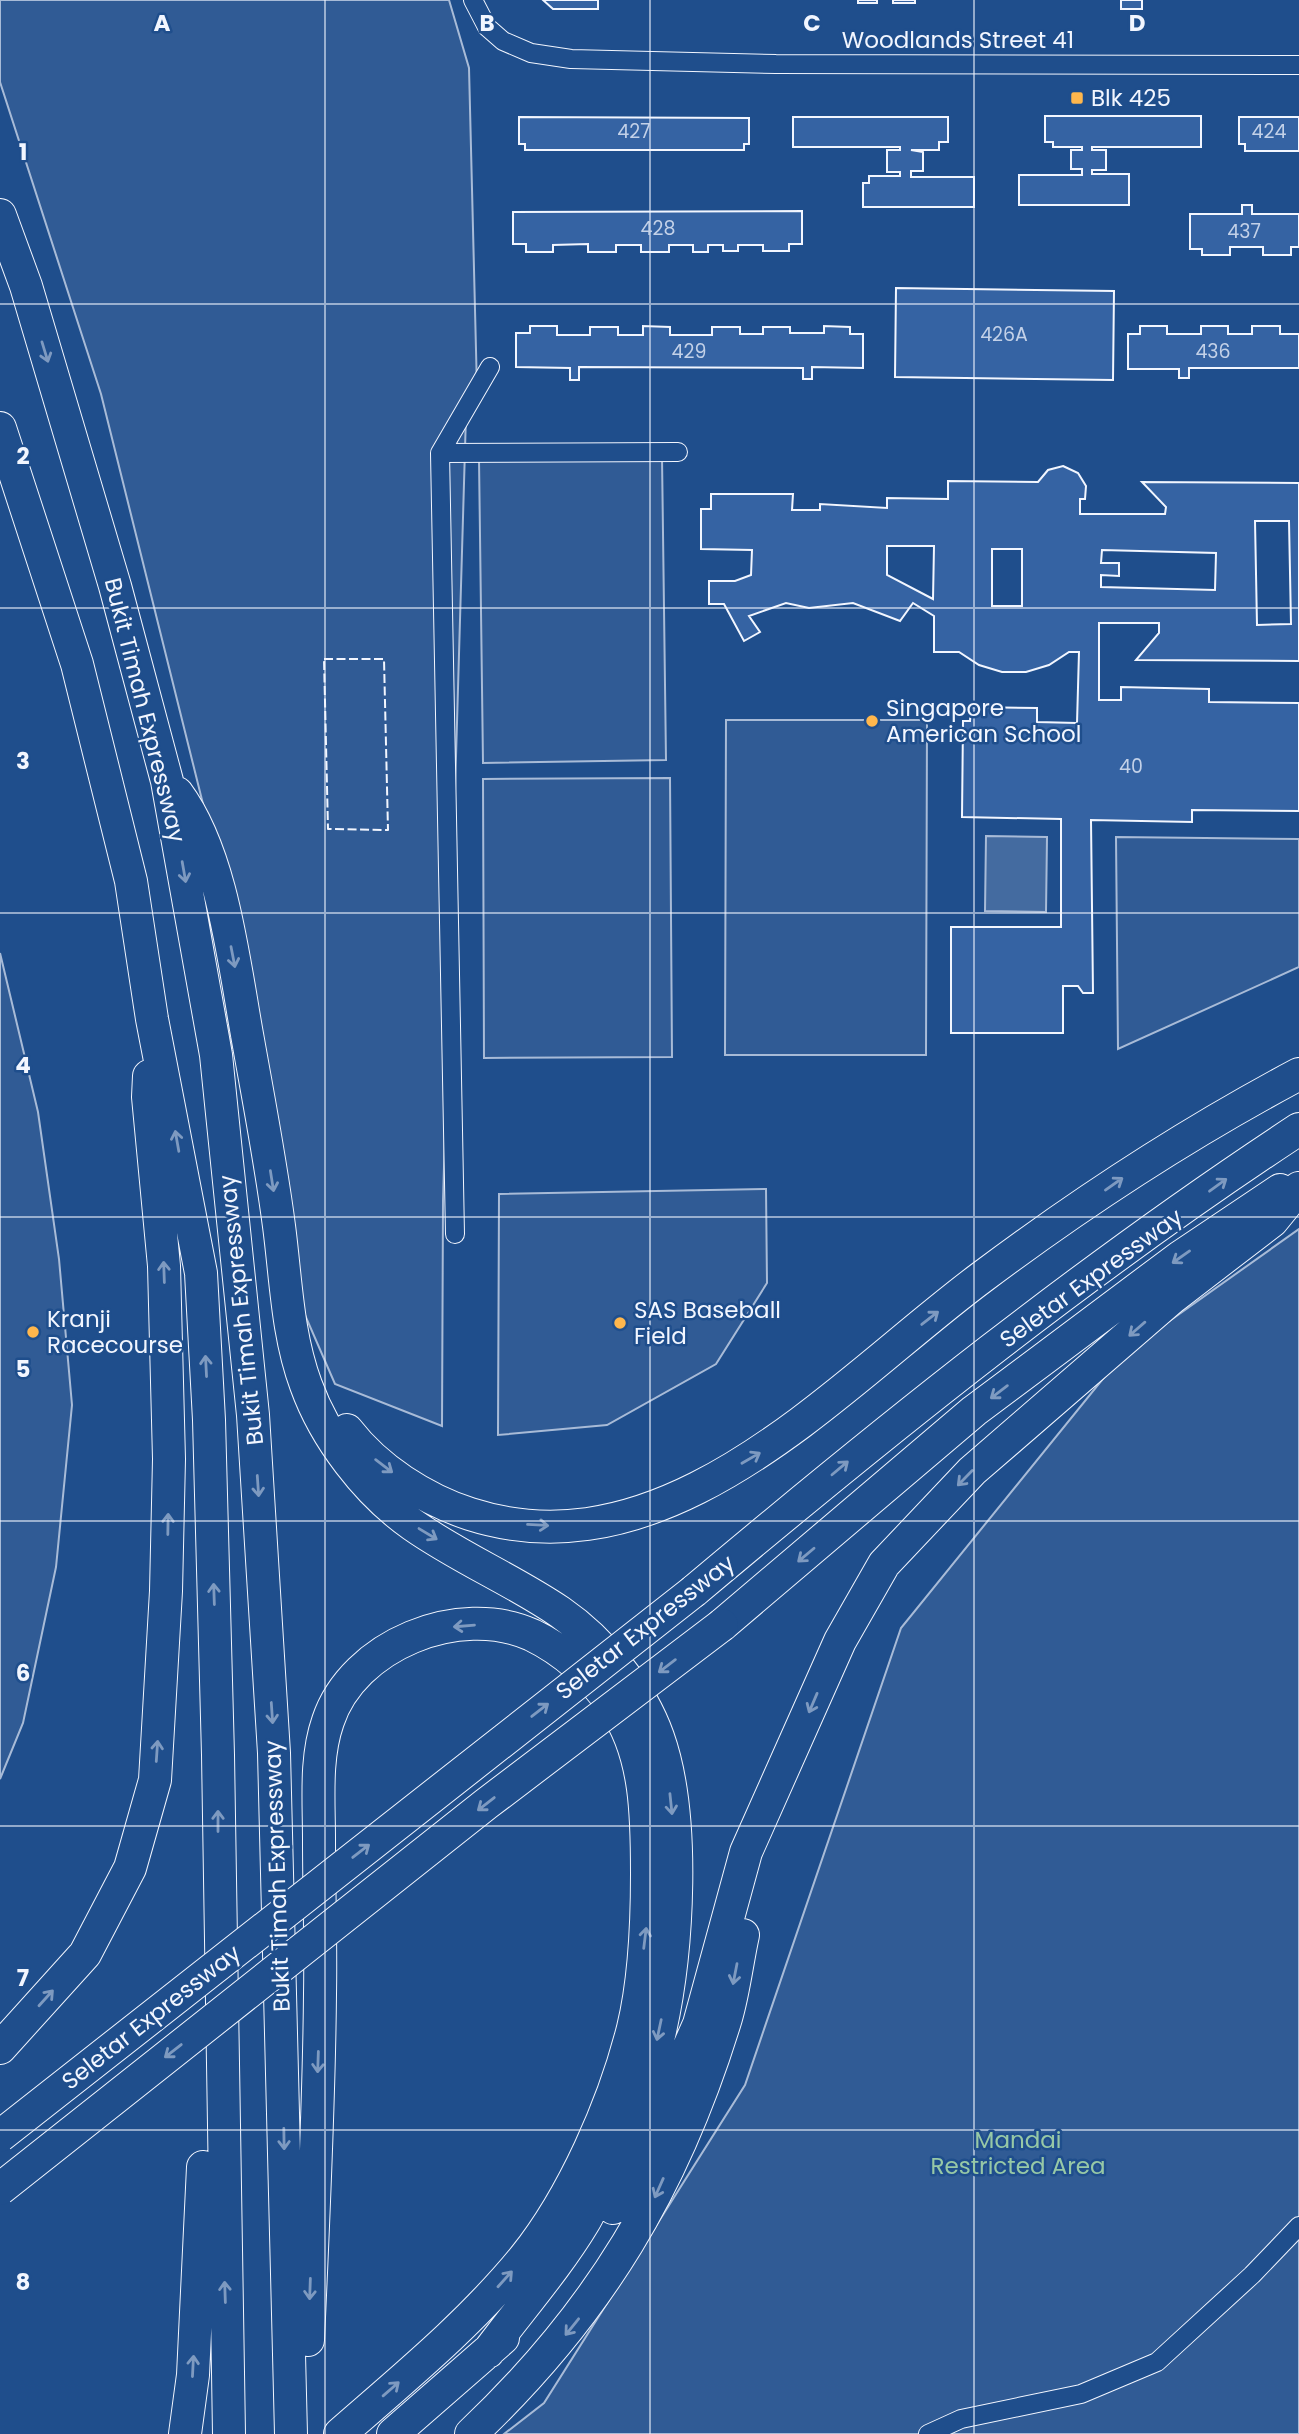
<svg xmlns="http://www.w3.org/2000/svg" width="1299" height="2434" font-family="Poppins,sans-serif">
  <rect width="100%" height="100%" fill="#1f4e8c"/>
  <path fill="#305b95" stroke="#a8bbd7" stroke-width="2" d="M 0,0 L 449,0 L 469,68 L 477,390 L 466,415 L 443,1201 L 442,1426 L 335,1384 L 298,1299 L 251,997 L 101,394 L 0,82 Z
    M 662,457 L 666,760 L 483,763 L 479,459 Z
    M 726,720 L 927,720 L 926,1055 L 725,1055 Z
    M 670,778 L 672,1057 L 484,1058 L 483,779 Z
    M 1116,837 L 1299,839 L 1299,967 L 1118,1049 Z
    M 0,953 L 38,1112 L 59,1259 L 72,1405 L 56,1567 L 23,1723 L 0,1779 Z
    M 766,1189 L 767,1283 L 716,1364 L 607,1425 L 498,1435 L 499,1194 Z
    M 1299,1229 L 1299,2434 L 504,2434 L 544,2403 L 745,2085 L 901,1628 L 1123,1354 Z"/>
  <path fill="#446ba0" stroke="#a8bbd7" stroke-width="2" d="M 986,836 L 1047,837 L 1046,912 L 985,911 Z"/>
  <path fill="#3563a3" stroke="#f2f6ff" stroke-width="2" fill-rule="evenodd" d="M 543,0 L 598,0 L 598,9 L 553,9 Z
    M 858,0 L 877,0 L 877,3 L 858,3 Z
    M 893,0 L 915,0 L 915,3 L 893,3 Z
    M 1121,0 L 1142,0 L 1142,9 L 1121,9 Z
    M 1045,116 L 1201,116 L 1201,147 L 1092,147 L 1092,150 L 1106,150 L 1106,170 L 1092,170 L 1092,174 L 1129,174 L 1129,205 L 1019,205 L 1019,175 L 1082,175 L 1082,169 L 1071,169 L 1071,150 L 1082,150 L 1082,147 L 1053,147 L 1053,142 L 1045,142 Z
    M 519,117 L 749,118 L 749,144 L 744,144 L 744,150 L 525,150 L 525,144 L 519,144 Z
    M 793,117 L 948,117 L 948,142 L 939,142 L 939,150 L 911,150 L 923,152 L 923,171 L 911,171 L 911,177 L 974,177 L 974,207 L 863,207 L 863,183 L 869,183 L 869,176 L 900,176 L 900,172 L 887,172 L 887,150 L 900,150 L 900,147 L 793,147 Z
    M 1239,117 L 1299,117 L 1299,151 L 1245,151 L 1245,144 L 1239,144 Z
    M 1242,205 L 1252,205 L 1252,214 L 1299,214 L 1299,247 L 1291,247 L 1291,255 L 1263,255 L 1263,247 L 1230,247 L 1230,255 L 1202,255 L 1202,249 L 1190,249 L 1190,214 L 1242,214 Z
    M 802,211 L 802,244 L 789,244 L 789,251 L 763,251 L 763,245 L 738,245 L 738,251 L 723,251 L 723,245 L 708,245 L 708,252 L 693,252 L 693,245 L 669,245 L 669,252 L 641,252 L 641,245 L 616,245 L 616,252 L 588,252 L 588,244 L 553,245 L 553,252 L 526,252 L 526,244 L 513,244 L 513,212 Z
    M 896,288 L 1114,291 L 1113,380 L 895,377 Z
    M 530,326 L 557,326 L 557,335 L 590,335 L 590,327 L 618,327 L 618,335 L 643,335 L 643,326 L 670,327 L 670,335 L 712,335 L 712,327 L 740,327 L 740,334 L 763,334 L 763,327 L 790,327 L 790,333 L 824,333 L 824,326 L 850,327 L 850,334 L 863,334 L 863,368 L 812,367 L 812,379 L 803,379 L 803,368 L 579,367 L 579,380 L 570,380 L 570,368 L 516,367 L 516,333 L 530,333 Z
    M 1140,326 L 1167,326 L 1167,334 L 1201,334 L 1201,326 L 1228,326 L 1228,334 L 1252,334 L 1252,326 L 1280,326 L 1280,334 L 1299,334 L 1299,368 L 1189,368 L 1189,378 L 1179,378 L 1179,369 L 1128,369 L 1128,334 L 1140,334 Z
    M 1063,466 L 1078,473 L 1086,486 L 1085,499 L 1080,499 L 1080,514 L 1165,514 L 1166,507 L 1142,482 L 1299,483 L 1299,661 L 1136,660 L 1159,633 L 1159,623 L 1099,623 L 1099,700 L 1121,700 L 1121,687 L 1209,689 L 1209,702 L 1299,703 L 1299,811 L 1192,810 L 1192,822 L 1091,820 L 1093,993 L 1083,993 L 1078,986 L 1063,986 L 1063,1033 L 951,1033 L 951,927 L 1061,927 L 1061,819 L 962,817 L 963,721 L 970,721 L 971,707 L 1037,708 L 1037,722 L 1077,723 L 1079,652 L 1069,652 L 1049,665 L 1026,672 L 1002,672 L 979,665 L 959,652 L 934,652 L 934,616 L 913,603 L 900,621 L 853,603 L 809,608 L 786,603 L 749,616 L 760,632 L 744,641 L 724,604 L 709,604 L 709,581 L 735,581 L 751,575 L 752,550 L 701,549 L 701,509 L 711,509 L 711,494 L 793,494 L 792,510 L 820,510 L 820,504 L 887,508 L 887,498 L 948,499 L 948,481 L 1038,482 L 1048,470 ZM 1255,521 L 1289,521 L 1291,624 L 1257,625 ZM 887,546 L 934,546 L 933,599 L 887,575 ZM 992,549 L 1022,549 L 1022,606 L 992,606 ZM 1102,550 L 1216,553 L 1215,590 L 1101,587 L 1101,575 L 1119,576 L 1119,563 L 1101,563 Z"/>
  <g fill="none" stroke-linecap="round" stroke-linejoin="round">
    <g stroke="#f2f6ff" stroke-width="20">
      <path id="street" d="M 473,0 L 487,27 L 503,41 L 531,53 L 571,59 L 776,64 L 1299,65
        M 440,453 L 678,452
        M 455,1234 L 440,453 L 490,367
        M 928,2434 L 961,2419 L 1081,2394 L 1157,2362 L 1252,2275 L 1299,2226"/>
    </g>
    <g stroke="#f2f6ff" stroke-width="34">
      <path id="highway" d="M 0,215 L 26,286 L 115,586 L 167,781 L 216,1055 L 253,1415 L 274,1753 L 291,2434
        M 0,428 L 77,664 L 131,881 L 152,1019 L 201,1273 L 209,1420 L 218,1755 L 229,2434
        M 177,793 C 223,855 234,964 248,1040 C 259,1102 271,1164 279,1226 C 286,1279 287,1334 306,1385 C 325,1438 367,1493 413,1525 C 460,1558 513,1580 560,1612 C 602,1641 641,1689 658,1737 C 686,1816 678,1950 660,2031 C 650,2080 627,2128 607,2173 C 600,2189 593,2207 584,2222 C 557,2267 520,2309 488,2352
        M 347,1430 C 377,1469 424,1499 470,1514 C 670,1578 838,1384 982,1277 C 1082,1202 1188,1133 1299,1074
        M 694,1591 C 888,1428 1087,1268 1299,1129
        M 722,1625 L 974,1411 L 1180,1257 L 1280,1190
        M 0,2048 L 85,1954 L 130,1868 L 155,1780 L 166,1591 L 169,1459 L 164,1266 L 148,1097 L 149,1076
        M 613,2208 L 643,2151 L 699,2024 L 746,1852 L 840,1641 L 884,1564 L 972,1471 L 1173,1297 L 1272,1221 L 1299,1188
        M 308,2340 C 313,2225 319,2109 320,1994 C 321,1942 319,1891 319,1839 C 319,1800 315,1758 328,1721 C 353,1645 459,1602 532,1635 C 565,1651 593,1677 614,1707 C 647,1754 647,1819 647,1874 C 647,1924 645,1979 633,2028 C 614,2104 573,2197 524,2258 C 470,2324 404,2378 340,2434
        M 185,2434 L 193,2375 L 203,2167
        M 393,2434 L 503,2338
        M 471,2434 C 599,2313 675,2186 726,2018 C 734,1991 737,1962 743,1935"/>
    </g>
    <use href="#street" stroke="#1f4e8c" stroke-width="18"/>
    <use href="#highway" stroke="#1f4e8c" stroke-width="32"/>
    <g stroke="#f2f6ff" stroke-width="34" stroke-linecap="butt">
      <path id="highway-bridge" d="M 0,2136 L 694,1591
        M 0,2189 L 486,1804 L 722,1625"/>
    </g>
    <use href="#highway-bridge" stroke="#1f4e8c" stroke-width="32"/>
    <path stroke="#f2f6ff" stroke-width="2" stroke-dasharray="9 3.5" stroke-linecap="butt" d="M 324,659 L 384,659 L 388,830 L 328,829 Z"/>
  </g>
  <defs><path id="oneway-shaft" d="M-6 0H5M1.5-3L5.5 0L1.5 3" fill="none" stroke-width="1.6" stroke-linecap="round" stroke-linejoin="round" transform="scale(1.75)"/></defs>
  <g stroke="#7e9ac0">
    <use href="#oneway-shaft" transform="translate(45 352) rotate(73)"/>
    <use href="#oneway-shaft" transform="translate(184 872) rotate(80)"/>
    <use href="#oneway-shaft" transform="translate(233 957) rotate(79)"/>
    <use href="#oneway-shaft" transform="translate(177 1141) rotate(-100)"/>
    <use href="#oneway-shaft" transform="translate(272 1181) rotate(81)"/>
    <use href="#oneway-shaft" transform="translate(1114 1184) rotate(-35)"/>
    <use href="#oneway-shaft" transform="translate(1218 1185) rotate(-36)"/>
    <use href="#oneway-shaft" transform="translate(1181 1257) rotate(145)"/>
    <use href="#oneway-shaft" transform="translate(164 1272) rotate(-92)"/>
    <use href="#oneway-shaft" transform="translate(930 1318) rotate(-38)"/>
    <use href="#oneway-shaft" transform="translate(1137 1329) rotate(139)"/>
    <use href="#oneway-shaft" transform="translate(206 1366) rotate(-93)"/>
    <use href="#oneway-shaft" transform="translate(999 1392) rotate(143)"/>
    <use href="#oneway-shaft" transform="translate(751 1458) rotate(-30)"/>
    <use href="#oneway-shaft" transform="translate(384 1466) rotate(37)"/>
    <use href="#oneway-shaft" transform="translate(840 1468) rotate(-40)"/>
    <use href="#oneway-shaft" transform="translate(965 1478) rotate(134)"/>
    <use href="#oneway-shaft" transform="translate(258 1486) rotate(86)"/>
    <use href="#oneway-shaft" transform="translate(168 1524) rotate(-89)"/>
    <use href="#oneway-shaft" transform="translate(538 1525) rotate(3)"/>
    <use href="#oneway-shaft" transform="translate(428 1534) rotate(31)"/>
    <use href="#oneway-shaft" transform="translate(806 1555) rotate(140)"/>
    <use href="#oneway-shaft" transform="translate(214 1594) rotate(-92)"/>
    <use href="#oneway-shaft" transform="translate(464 1626) rotate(175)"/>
    <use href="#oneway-shaft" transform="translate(667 1666) rotate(143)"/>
    <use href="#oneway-shaft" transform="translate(813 1703) rotate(113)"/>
    <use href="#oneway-shaft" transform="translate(540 1710) rotate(-38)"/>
    <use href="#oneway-shaft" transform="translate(272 1713) rotate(86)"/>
    <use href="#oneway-shaft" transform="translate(157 1751) rotate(-86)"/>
    <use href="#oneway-shaft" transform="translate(486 1804) rotate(142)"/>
    <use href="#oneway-shaft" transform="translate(671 1804) rotate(84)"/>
    <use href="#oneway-shaft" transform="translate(218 1821) rotate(-90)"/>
    <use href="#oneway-shaft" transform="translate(361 1851) rotate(-38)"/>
    <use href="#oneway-shaft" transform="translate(645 1938) rotate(-83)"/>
    <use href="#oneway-shaft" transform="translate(735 1974) rotate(101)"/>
    <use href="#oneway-shaft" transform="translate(46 1998) rotate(-48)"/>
    <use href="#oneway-shaft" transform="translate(659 2030) rotate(102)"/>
    <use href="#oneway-shaft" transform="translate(173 2051) rotate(142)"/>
    <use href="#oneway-shaft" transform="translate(318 2062) rotate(92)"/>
    <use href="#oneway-shaft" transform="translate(284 2139) rotate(89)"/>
    <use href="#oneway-shaft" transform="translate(659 2188) rotate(114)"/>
    <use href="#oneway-shaft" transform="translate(505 2279) rotate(-48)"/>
    <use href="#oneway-shaft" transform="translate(310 2289) rotate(92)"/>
    <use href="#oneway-shaft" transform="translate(225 2292) rotate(-92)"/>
    <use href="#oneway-shaft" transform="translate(572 2327) rotate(129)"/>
    <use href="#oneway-shaft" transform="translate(193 2366) rotate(-87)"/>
    <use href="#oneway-shaft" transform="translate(391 2389) rotate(-41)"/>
  </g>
  <path fill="none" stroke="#f2f6ff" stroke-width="2" stroke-opacity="0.55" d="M 325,0 L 325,2434M 650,0 L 650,2434M 974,0 L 974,2434M 0,304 L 1299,304M 0,608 L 1299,608M 0,913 L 1299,913M 0,1217 L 1299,1217M 0,1521 L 1299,1521M 0,1826 L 1299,1826M 0,2130 L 1299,2130"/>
  <g fill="#ffb74d" stroke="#1f4e8c" stroke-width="2.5">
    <rect x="1070" y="91" width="14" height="14" rx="3.5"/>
    <circle cx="872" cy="721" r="7"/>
    <circle cx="620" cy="1323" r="7"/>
    <circle cx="33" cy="1332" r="7"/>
  </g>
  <g text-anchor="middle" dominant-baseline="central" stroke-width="5" stroke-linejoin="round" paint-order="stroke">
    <g font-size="19" fill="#c3d1e8">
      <text x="634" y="131">427</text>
      <text x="1269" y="131">424</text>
      <text x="658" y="228">428</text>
      <text x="1244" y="231">437</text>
      <text x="1004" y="334">426A</text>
      <text x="689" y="351">429</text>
      <text x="1213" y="351">436</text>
      <text x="1131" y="766">40</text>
    </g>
    <g font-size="23" fill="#f2f6ff" stroke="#1f4e8c">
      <text x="958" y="40">Woodlands Street 41</text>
      <text transform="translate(145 710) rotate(76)">Bukit Timah Expressway</text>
      <text transform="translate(1091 1278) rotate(-36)">Seletar Expressway</text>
      <text transform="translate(241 1310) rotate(-96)">Bukit Timah Expressway</text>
      <text transform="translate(645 1627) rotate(-38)">Seletar Expressway</text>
      <text transform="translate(277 1876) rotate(-92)">Bukit Timah Expressway</text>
      <text transform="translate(151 2017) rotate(-38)">Seletar Expressway</text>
    </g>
    <g font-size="23" fill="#f2f6ff" stroke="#1f4e8c" text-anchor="start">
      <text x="1091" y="98">Blk 425</text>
      <text x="886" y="708">Singapore<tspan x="886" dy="26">American School</tspan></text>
      <text x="634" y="1310">SAS Baseball<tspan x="634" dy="26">Field</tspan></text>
      <text x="47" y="1319">Kranji<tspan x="47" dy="26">Racecourse</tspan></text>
    </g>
    <g font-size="23" fill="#97c8a6" stroke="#1f4e8c">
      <text x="1018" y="2140">Mandai<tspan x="1018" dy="26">Restricted Area</tspan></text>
    </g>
  </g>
  <g font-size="23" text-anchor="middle" font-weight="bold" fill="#f2f6ff" stroke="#1f4e8c" stroke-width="5" stroke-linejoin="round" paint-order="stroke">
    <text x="162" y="31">A</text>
    <text x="487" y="31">B</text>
    <text x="812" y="31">C</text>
    <text x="1137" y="31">D</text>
    <text x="23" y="160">1</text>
    <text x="23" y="464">2</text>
    <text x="23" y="769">3</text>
    <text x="23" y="1073">4</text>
    <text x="23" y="1377">5</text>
    <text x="23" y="1681">6</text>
    <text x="23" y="1986">7</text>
    <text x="23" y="2290">8</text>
  </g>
</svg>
